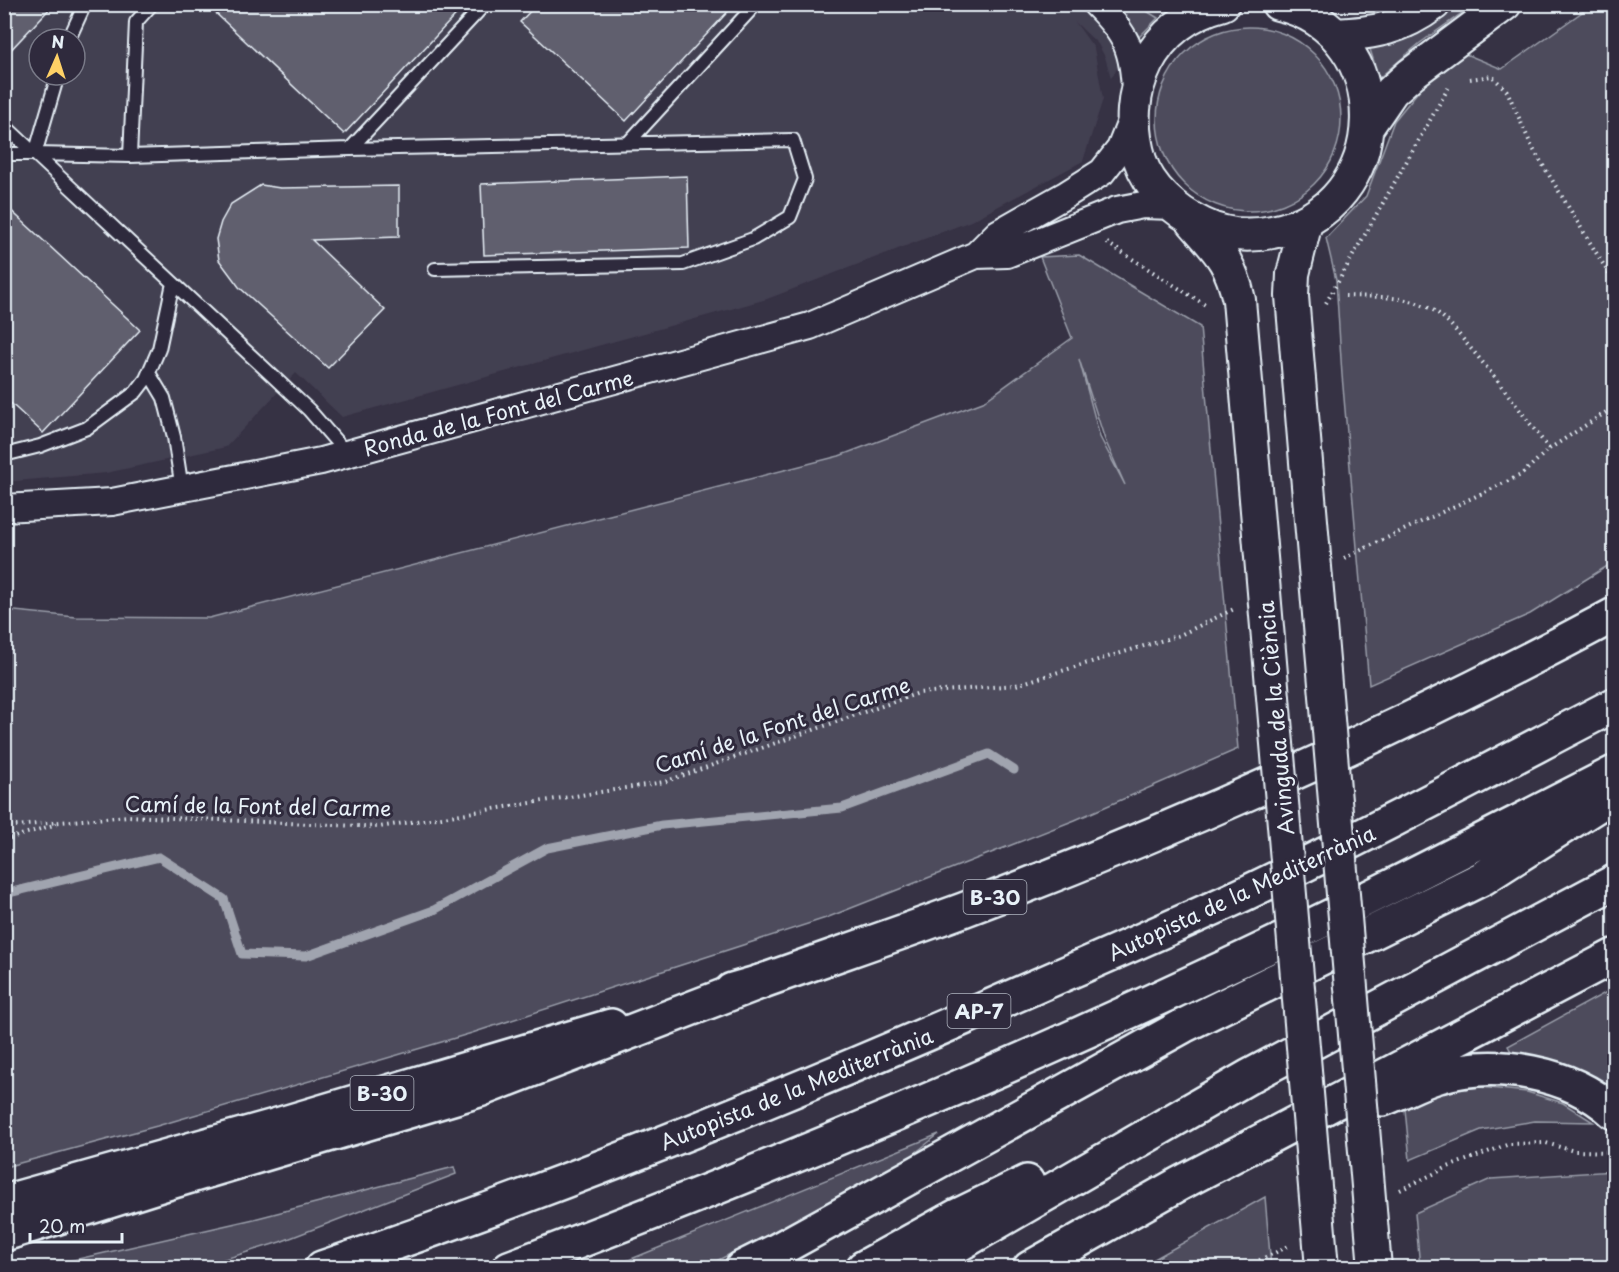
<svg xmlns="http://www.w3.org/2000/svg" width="1619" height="1272" font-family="'Playpen Sans',sans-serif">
  <rect width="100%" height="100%" fill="#363244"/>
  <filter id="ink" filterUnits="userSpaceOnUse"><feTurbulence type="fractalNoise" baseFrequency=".0167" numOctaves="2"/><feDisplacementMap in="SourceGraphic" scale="12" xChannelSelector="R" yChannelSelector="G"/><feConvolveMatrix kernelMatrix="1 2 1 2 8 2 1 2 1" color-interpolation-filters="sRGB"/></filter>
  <g filter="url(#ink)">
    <path fill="#433f51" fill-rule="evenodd" d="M 5,5 L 1172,5 L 1139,37 L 1111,78 L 1105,57 L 1098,44 L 1075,22 L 1094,48 L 1103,99 L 1083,161 L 971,221 L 767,299 L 342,417 L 296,373 L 226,447 L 106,473 L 5,482 ZM 39,39 L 75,39 L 75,75 L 39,75 Z"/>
    <path fill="#4d4b5c" stroke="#9a9eaa" stroke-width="1.5" fill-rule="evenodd" d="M 1118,5 L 1137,5 L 1158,18 L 1139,37 Z
      M 1458,5 L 1473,5 L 1420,43 L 1379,78 L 1369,46 L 1411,38 Z
      M 1592,5 L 1614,5 L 1614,562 L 1530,614 L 1369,685 L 1342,375 L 1336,280 L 1326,238 L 1366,196 L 1394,121 L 1421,88 L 1458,51 L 1502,69 Z
      M1157 119a92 92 0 1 1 184 0a92 92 0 1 1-184 0Z
      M 1079,255 L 1200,327 L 1238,749 L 1075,820 L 826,918 L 472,1033 L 157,1126 L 5,1167 L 5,610 L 76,617 L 209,618 L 839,456 L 983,402 L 1072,338 L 1040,257 ZM 1079,359 L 1105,440 L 1125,485 L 1100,437 Z
      M 1614,988 L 1614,1096 L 1513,1055 L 1508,1046 Z
      M 1480,1087 L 1527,1092 L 1563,1103 L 1593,1122 L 1535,1121 L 1481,1130 L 1410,1160 L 1405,1109 L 1439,1092 Z
      M 939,1134 L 895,1169 L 705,1267 L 609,1268 Z
      M 454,1167 L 456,1174 L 280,1242 L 199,1267 L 43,1267 L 254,1219 Z
      M 1614,1171 L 1614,1267 L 1420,1267 L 1415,1213 L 1491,1179 Z
      M 1265,1197 L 1271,1267 L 1140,1267 Z"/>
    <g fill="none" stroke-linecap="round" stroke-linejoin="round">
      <path stroke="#a0a4af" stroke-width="9" d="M 4,894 L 159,857 L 224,899 L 242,954 L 306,956 L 434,910 L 547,848 L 662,825 L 842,808 L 989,754 L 1014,770"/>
    </g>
    <path fill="#605e6e" stroke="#e8f1f8" stroke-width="1.5" d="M 4,4 L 54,4 L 4,57 Z
      M 206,4 L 466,4 L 344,134 Z
      M 537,4 L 735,4 L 626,121 L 520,22 Z
      M 687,176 L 689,248 L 484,255 L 481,184 Z
      M 261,185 L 280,188 L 399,186 L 399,237 L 312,240 L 385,310 L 328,368 L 239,287 L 219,260 L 216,239 L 221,222 L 231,204 Z
      M 4,204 L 140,330 L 43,433 L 4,397 Z"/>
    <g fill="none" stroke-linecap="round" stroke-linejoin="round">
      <g stroke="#e8f1f8" stroke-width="16">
        <path id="service" d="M 69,39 L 85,4
          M 4,125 L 35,154 L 130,156 L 350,149 L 793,140 L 805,179 L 790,217 L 753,239 L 683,264 L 435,269
          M 628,143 L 756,4
          M 350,149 L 485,4
          M 4,154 L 35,154 L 309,410 L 347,454
          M 35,154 L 58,75
          M 130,156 L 136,22 L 152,4
          M 149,373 L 164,398 L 174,437 L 182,489
          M 4,455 L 40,446 L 87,428 L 136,392 L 146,379 L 159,349 L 173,283"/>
      </g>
      <g stroke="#e8f1f8" stroke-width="30">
        <path id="minor" d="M 1096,4 C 1126,34 1134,50 1135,93
          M 976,255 L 998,233 L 1067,194 L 1102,172 L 1120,149 L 1132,119
          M 4,508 L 112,502 L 321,461 L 810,326 L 976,255 L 1007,254 L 1117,210 L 1143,205 L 1173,206"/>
      </g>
      <g stroke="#e8f1f8" stroke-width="36">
        <path id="tertiary" d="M 1223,4 C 1151,23 1119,92 1140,160 C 1149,188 1176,212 1202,224 C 1224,235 1248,237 1272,232 C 1396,210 1399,31 1278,4
          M 1335,35 C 1374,33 1401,29 1434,4
          M 1368,126 L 1392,91 L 1411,74 L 1505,4
          M 1193,222 C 1219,252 1230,260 1239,300 L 1256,499
          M 1306,222 L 1293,274 L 1292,296 L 1307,474"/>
      </g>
      <g stroke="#e8f1f8" stroke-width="38">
        <path id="trunk" d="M 732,990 L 760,982 C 827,958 895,935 963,910 C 1185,826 1405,727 1614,615
          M 1383,1099 C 1402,1092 1420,1081 1439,1076 C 1496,1059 1570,1072 1614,1112
          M 4,1202 L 271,1127 L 611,1026
          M 863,1268 L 959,1215 L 1027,1182
          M 918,1268 L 1250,1076 L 1614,882
          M 1030,1268 L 1179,1184 L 1614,956"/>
      </g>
      <g stroke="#e8f1f8" stroke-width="38">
        <path id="motorway" d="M 4,1234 L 160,1185 L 479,1090 L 760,982
          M 322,1268 C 548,1192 770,1103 989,1007 C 1073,970 1158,934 1242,895 C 1368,835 1491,769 1614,705
          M 509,1268 C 745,1179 978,1083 1206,976 C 1344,912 1479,842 1614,773
          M 742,1268 L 776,1251 L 1183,1026 L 1483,878 L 1613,795"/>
      </g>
      <path stroke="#e8f1f8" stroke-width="4" stroke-dasharray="1.5 4.5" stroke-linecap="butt" d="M 1470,79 L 1492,76 L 1507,91 L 1532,147 L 1614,282
        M 1107,243 L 1207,306
        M 1345,296 C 1372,297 1402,295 1427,307 C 1444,314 1455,330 1467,344 C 1496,377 1522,413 1549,449
        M 1326,303 L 1450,85
        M 1344,558 L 1521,475 L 1549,449 L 1614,407
        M 4,827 L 128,816 L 379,827 L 664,782 L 919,693 L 1016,685 L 1180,635 L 1234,609
        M 4,840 L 57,824
        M 1400,1190 L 1448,1167 L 1509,1144 L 1546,1143 L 1574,1151 L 1614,1152
        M 1243,1268 L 1289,1246"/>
      <use href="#service" stroke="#2f2a3d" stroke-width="12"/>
      <use href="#minor" stroke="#2f2a3d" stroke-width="26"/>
      <use href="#tertiary" stroke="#2f2a3d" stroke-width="32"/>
      <use href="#trunk" stroke="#2f2a3d" stroke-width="33"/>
      <use href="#motorway" stroke="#2f2a3d" stroke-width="33"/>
      <g stroke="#e8f1f8" stroke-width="36" stroke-linecap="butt">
        <path id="tertiary-bridge" d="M 1307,474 L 1375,1268
          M 1256,499 L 1322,1268"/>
      </g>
      <use href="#tertiary-bridge" stroke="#2f2a3d" stroke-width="32"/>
    </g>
  </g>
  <g text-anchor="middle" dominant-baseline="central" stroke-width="6" stroke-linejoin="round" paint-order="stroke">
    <g fill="#2f2a3d" stroke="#b0b5c0" stroke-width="1.5">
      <rect x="963.5" y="880" width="63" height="34" rx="4.5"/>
      <rect x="947.5" y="994" width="63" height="34" rx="4.5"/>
      <rect x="350.5" y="1076" width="63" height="34" rx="4.5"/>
    </g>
    <g font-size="20" font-weight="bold" fill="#e8f1f8">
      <text x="995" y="897">B-30</text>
      <text x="979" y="1011">AP-7</text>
      <text x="382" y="1093">B-30</text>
    </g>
    <g font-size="21" fill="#e8f1f8" stroke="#2f2a3d">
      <text transform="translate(498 412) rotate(-15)">Ronda de la Font del Carme</text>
      <text transform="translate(1275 718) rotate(-95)">Avinguda de la Ciència</text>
      <text transform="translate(782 724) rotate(-18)">Camí de la Font del Carme</text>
      <text transform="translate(258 805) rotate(1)">Camí de la Font del Carme</text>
      <text transform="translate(1241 892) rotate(-25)">Autopista de la Mediterrània</text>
      <text transform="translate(796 1088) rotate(-22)">Autopista de la Mediterrània</text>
    </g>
  </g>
  <rect width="1619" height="1272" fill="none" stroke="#2f2a3d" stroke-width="24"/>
  <rect x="12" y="12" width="1595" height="1248" fill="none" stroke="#e8f1f8" stroke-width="2" filter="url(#ink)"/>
  <g transform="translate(57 57) rotate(3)"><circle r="28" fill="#2f2a3d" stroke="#797a88" stroke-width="1.5"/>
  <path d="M0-4.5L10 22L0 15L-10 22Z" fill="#ffd166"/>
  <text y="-9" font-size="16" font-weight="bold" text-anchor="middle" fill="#e8f1f8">N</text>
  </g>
  <path d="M30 1233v9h92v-9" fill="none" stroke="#e8f1f8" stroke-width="3"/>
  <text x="39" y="1233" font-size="18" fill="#e8f1f8" stroke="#2f2a3d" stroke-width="4.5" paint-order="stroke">20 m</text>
</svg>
